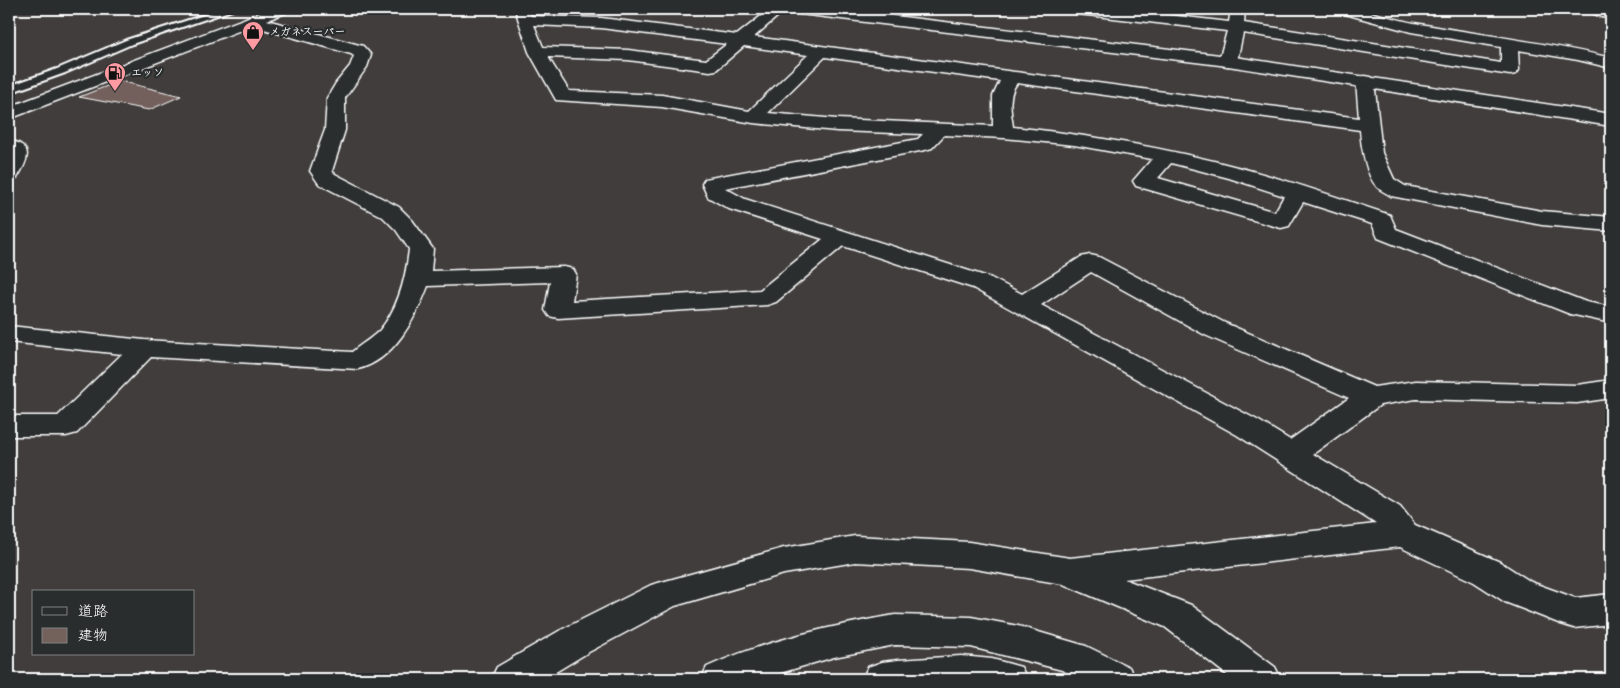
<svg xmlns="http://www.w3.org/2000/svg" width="1620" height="688" font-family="Kalam,'Klee One',sans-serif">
  <rect width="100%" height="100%" fill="#403d3c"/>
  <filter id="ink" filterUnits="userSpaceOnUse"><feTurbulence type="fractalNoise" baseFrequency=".02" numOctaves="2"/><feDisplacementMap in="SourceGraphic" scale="10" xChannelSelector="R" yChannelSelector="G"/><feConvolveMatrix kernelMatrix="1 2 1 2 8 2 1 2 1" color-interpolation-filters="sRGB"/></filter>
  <g filter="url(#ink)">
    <path fill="#73615c" stroke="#fff" d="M 120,81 L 181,96 L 149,110 L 79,97 Z"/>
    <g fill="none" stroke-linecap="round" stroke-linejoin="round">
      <g stroke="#fff" stroke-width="4">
        <path id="service" d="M 223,9 L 235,9 L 132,44 L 65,73 L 9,93 L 9,86 L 57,69 L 126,40 Z"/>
      </g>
      <g stroke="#fff" stroke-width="3">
        <path id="minor" d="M 515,9 L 529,9 L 531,16 L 601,18 L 737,35 L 770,9 L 786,9 L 754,37 L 1359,118 L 1356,81 L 1359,77 L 1365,76 L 1371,77 L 1374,81 L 1382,153 L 1394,179 L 1405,186 L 1542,211 L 1611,217 L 1611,231 L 1542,225 L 1391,196 C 1387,193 1381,191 1377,187 C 1366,176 1361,145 1360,130 L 1017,83 C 1007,96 1011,112 1013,127 C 1090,135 1166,148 1241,168 C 1291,181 1341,199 1390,215 L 1396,229 L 1586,302 L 1611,307 L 1611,323 L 1570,314 L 1378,238 L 1372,224 L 1303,202 L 1289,226 L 1281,228 L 1136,186 L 1133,181 L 1152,159 L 1074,145 L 1004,138 L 944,135 L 932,148 L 925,150 L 725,188 L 745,199 L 991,278 L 1022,294 L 1081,257 L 1090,255 L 1099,257 L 1225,323 L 1374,387 L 1416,381 L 1577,385 L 1611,380 L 1611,398 L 1577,403 L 1416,399 L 1380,405 L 1313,454 L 1400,506 L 1415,525 L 1500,562 L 1531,582 L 1575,598 L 1611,594 L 1611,624 L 1574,628 L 1561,624 L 1505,602 L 1474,582 L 1400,547 L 1124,579 L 1191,605 L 1275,667 L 1281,679 L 1232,679 L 1165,627 L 1063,584 L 969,568 L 855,562 L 784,574 L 675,606 L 587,653 L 544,679 L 491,679 L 497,667 L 559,631 L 651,585 L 784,548 L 855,536 L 969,542 L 1070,558 L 1376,524 L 1237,435 L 973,288 L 843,246 L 776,302 L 767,305 L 558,318 L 549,316 L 545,310 L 550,282 L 428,286 C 416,318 393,361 358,369 L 151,357 L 77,433 L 66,436 L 9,436 L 9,416 L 58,416 L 122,354 L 9,342 L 9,326 L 144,340 L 352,352 C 360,345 372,338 380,330 C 399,307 406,277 409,249 L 396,230 L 383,217 L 319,184 L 310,171 L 325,130 L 327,98 L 336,83 L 350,66 L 354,56 L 351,54 L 246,24 L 244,21 L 246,18 L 252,16 L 363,46 L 371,55 L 367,67 L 345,98 L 345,130 L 332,171 L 335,174 L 399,207 L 412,220 L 433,249 L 431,271 L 564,267 L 573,269 L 576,274 L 572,301 L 760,290 L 823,239 L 729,209 L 708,197 L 702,184 L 705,179 L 918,139 L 923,134 L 837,131 L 753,123 L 662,107 L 556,100 L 529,52 ZM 534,25 L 601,28 L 727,44 L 706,60 L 628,50 L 543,47 ZM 744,46 L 808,55 L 749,111 L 662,95 L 569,91 L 548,57 L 628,60 L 710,71 L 716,70 ZM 825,57 L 1000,81 L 993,96 L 993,126 L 837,119 L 768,113 ZM 1171,163 L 1229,178 L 1284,196 L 1275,212 L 1158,178 ZM 1091,272 L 1205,335 L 1349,398 L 1290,440 L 1259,421 L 1041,305 Z
          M 882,9 L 899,9 L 886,22 L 874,22 L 872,19 Z
          M 1070,9 L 1116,9 L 1229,22 L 1231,9 L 1245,9 L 1244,23 L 1501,63 L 1501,47 L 1411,32 L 1338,12 L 1335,9 C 1363,7 1387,18 1414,23 C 1480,35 1546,42 1611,58 L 1611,68 L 1578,60 L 1518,50 L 1519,70 L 1516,74 L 1510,75 L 1243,33 L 1237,61 L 1234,65 L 1228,66 L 1222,65 L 1219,61 L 1227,31 L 1078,14 L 1073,12 Z
          M 1586,9 L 1611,10 L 1611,20 L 1589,12 Z"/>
      </g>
      <g stroke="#fff" stroke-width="3">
        <path id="tertiary" d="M 792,9 L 836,9 L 1228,56 L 1611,114 L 1611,126 L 1228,66 L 800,14 L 795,12 Z"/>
      </g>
      <g stroke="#fff" stroke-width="3">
        <path id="primary" d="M 270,9 L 291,9 L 288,12 L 9,119 L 9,107 Z
          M 9,140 C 35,146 28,160 17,178 L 9,179 Z"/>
      </g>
      <g stroke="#fff" stroke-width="3">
        <path id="motorway" d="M 895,615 L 971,617 L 1018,626 L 1086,646 L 1129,667 L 1135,679 L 1079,679 L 1062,670 L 971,647 L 895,645 L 834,657 L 760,679 L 701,679 L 707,667 C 767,640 830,626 895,615 Z
          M 961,656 L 992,659 L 1021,667 L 1027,679 L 862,679 L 868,667 L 882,662 L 898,660 Z"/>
      </g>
      <use href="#service" fill="#2a2d2e" fill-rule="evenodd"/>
      <use href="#minor" fill="#2a2d2e" fill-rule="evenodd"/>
      <use href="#tertiary" fill="#2a2d2e" fill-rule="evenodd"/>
      <use href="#primary" fill="#2a2d2e" fill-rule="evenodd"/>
      <use href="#motorway" fill="#2a2d2e" fill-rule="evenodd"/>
    </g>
  </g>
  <defs>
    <g id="shop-pin" transform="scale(1.125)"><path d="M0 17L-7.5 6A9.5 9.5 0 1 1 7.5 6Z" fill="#ff9aa2" stroke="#2a2d2e"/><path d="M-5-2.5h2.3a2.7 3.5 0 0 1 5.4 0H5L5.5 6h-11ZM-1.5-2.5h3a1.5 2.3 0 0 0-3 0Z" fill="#111"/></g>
    <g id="fuel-pin" transform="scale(1.125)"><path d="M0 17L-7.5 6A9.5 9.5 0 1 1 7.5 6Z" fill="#ff9aa2" stroke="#2a2d2e"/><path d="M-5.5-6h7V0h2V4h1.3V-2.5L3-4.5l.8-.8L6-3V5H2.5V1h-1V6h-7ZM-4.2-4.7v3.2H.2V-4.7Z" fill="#111"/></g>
  </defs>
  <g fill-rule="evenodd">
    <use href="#shop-pin" x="253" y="32"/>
    <use href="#fuel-pin" x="115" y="73"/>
  </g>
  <g text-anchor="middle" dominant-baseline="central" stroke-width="4.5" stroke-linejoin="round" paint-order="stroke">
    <g font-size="11" font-weight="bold" fill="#fff" stroke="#2a2d2e" text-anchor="start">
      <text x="269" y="32">メガネスーパー</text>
      <text x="131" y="73">エッソ</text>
    </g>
  </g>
  <rect width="1620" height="688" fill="none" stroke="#2a2d2e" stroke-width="30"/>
  <rect x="15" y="15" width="1590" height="658" fill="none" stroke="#fff" stroke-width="2" filter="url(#ink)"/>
  <rect x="32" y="590" width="162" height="65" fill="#2a2d2e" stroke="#7f8182"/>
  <rect x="42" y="607" width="25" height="8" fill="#2a2d2e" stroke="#7f8182"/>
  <text x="78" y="616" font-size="15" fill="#ffffff">道路</text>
  <rect x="42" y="628" width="25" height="15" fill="#73615c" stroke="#7f8182"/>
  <text x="78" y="640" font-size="15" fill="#ffffff">建物</text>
</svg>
